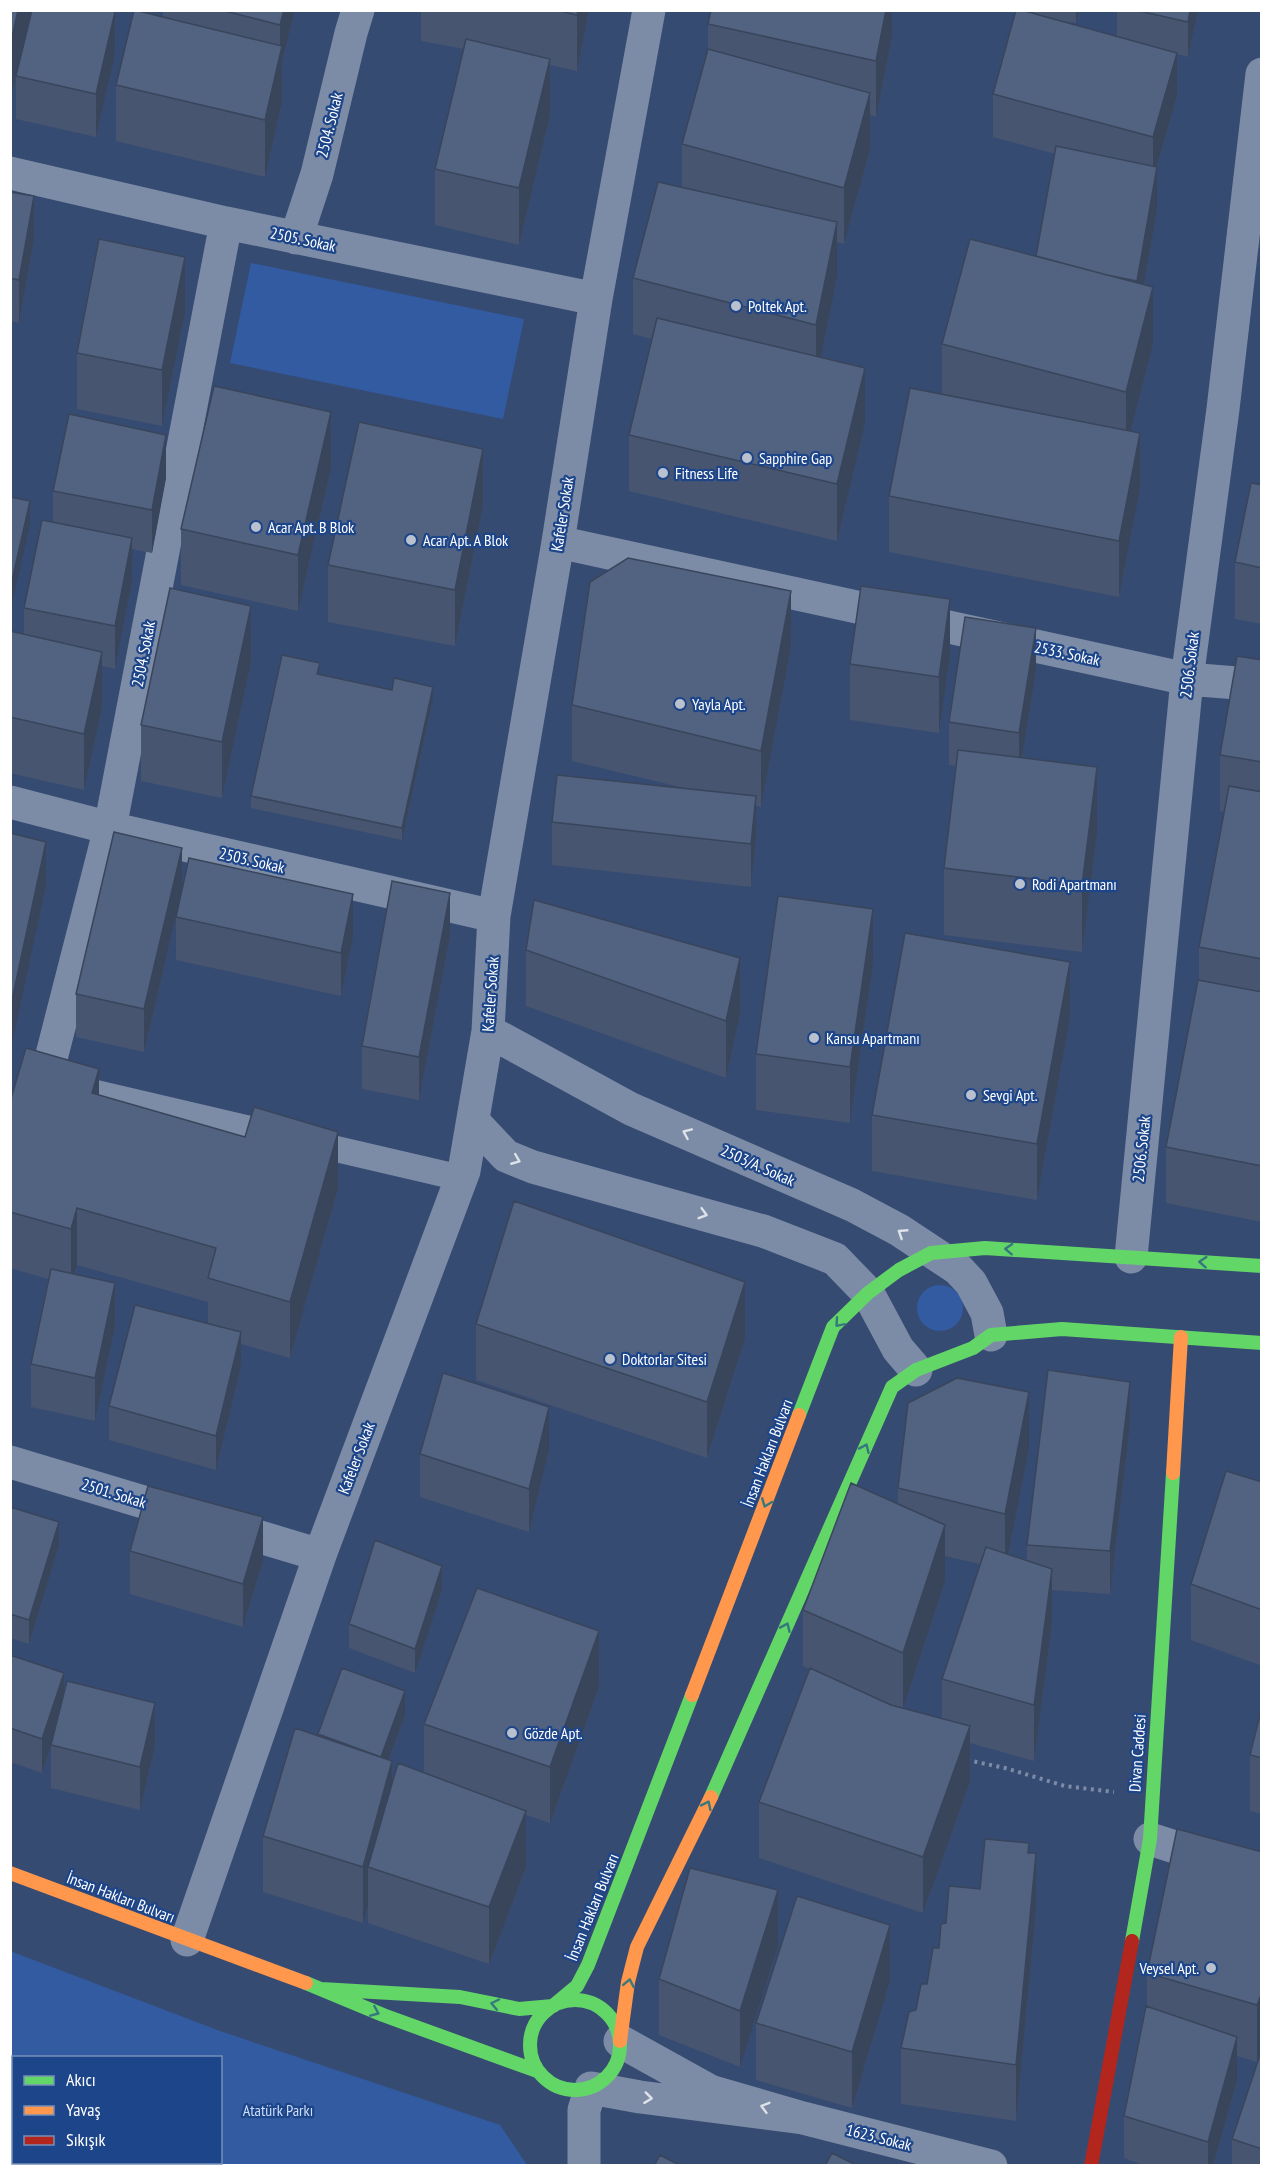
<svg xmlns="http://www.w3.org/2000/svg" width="1272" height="2176" font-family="'PT Sans Narrow',sans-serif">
  <rect width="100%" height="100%" fill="#364b72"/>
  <path fill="#325ba1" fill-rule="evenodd" d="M 251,263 L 524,319 L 503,419 L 230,363 Z
    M917 1308a23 23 0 1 1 46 0a23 23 0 1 1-46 0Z
    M 10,1951 L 220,2031 L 500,2125 L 527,2165 L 11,2165 ZM 14,2058 L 220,2058 L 220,2162 L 14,2162 Z"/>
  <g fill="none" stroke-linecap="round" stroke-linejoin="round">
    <path stroke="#7d8ca6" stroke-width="4" stroke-dasharray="3 4.5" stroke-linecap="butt" d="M 967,1760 L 1005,1768 L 1065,1786 L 1114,1792"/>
    <path stroke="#7d8ca6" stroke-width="26" d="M 66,1086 L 461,1178"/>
    <path stroke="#7d8ca6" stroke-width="33" d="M 10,173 L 226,223 L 596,299
      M 296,238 L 317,174 L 351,33 L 358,10
      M 558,542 L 1187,679 L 1262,685
      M 10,802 L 110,828 L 494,916
      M 488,1031 L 631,1109 L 852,1205 L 899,1230 L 958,1269 L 971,1283 L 987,1313 L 991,1335
      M 45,1082 L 110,828 L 226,223
      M 473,1121 L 506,1156 L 533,1167 L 763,1231 L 835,1259 L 868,1293 L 898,1349 L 916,1370
      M 1131,1257 L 1187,679 L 1223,409 L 1262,74
      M 10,1462 L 320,1555
      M 1150,1839 L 1262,1875
      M 187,1940 L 320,1555 L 464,1171 L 488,1031 L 494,916 L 558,542 L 596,299 L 649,10
      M 803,2118 L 991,2166
      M 584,2166 L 584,2110 L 591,2088 L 640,2097 L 803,2118 L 710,2091 L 620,2041"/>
    <path stroke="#63d668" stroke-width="14" d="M 799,1415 L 833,1327 L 868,1293 L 899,1270 L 931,1253 L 985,1248 L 1262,1266
      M 711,1797 L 892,1387 L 916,1370 L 973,1348 L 991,1335 L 1062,1329 L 1262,1343
      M 1132,1941 L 1150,1839 L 1173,1473
      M 306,1983 L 383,2015 L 537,2071
      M 321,1989 L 460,1997 L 519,2009 L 553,2006 L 577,1986 L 588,1965 L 692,1695
      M530 2045a45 45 0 1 1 90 0a45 45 0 1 1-90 0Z"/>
    <path stroke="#ff974d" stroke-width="14" d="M 1173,1473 L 1181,1337
      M 692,1695 L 799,1415
      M 10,1873 L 306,1983
      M 620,2041 L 628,1982 L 637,1947 L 711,1797"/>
    <path stroke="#b3261e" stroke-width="14" d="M 1091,2166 L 1132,1941"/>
  </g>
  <path fill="#475570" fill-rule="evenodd" d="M 10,10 L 115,55 L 96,137 L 16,119 L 16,76 L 22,54 L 12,93 L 10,93 Z
    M 163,10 L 295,10 L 282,62 L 282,102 L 265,177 L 116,141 L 116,85 L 163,17 Z
    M 421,10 L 589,10 L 577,71 L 550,65 L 550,115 L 519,245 L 435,225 L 435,169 L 464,49 L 421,41 Z
    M 892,10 L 892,37 L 876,117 L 870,115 L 870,149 L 844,244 L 837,242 L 837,278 L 821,357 L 865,424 L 837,541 L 629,491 L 629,435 L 652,339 L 633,334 L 633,278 L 682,187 L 682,144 L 708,49 L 708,24 Z
    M 998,10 L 1079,10 L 1076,23 L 1054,20 L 1117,37 L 1117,10 L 1198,10 L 1188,57 L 1177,54 L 1177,96 L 1157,167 L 1157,210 L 1144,285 L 1153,344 L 1130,431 L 1140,489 L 1119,597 L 889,552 L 889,496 L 942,395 L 942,344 L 1036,256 L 1055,154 L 993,137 L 993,94 L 1015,13 Z
    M 10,192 L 34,239 L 19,323 L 10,321 Z
    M 185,313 L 162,426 L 77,409 L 77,353 Z
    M 331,468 L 298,611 L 181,585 L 181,529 Z
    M 166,478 L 152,553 L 132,549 L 132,581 L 115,669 L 102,666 L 102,708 L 84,790 L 10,773 L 10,631 L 24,634 L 24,608 L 53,522 L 53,491 Z
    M 1262,485 L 1262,624 L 1235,619 L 1235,562 Z
    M 483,506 L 455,646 L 328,622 L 328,565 Z
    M 791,647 L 761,807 L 756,806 L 756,839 L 751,887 L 552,865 L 552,822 L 684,788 L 572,761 L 572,705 Z
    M 950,656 L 939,733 L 850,720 L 850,664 Z
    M 1262,660 L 1262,1222 L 1166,1203 L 1166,1147 L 1199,980 L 1199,947 L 1224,812 L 1220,811 L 1220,755 Z
    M 251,662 L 222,798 L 141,781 L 141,725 Z
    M 1036,671 L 1022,758 L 1097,834 L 1082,952 L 944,935 L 944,868 L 956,766 L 949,765 L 949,722 Z
    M 320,674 L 433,699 L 402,840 L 251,808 L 251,796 Z
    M 182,890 L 353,937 L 341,996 L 176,960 L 176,917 L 178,909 L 144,1052 L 76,1037 L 76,994 Z
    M 450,936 L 419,1100 L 362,1089 L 362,1046 Z
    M 526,950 L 740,1014 L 726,1078 L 526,1006 Z
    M 873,965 L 850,1123 L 756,1110 L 756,1054 Z
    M 1070,1018 L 1037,1200 L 872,1171 L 872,1115 Z
    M 99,1095 L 338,1188 L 290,1358 L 241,1344 L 241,1366 L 216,1470 L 109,1440 L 109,1406 L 208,1324 L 208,1302 L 77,1265 L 75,1274 L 115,1326 L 95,1421 L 31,1407 L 31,1364 L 48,1279 L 10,1268 L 10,1102 Z
    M 476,1324 L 745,1338 L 707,1458 L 476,1380 Z
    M 1130,1425 L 1110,1594 L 1052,1590 L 1052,1625 L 1034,1761 L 970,1743 L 970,1782 L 923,1913 L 759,1858 L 759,1802 L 809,1669 L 803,1666 L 803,1610 L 898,1504 L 898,1488 L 1029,1449 L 1008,1555 L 1027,1561 L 1027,1545 ZM 945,1556 L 980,1564 L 942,1679 L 942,1719 L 903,1709 L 945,1581 ZM 845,1684 L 899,1708 L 891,1705 Z
    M 549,1450 L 529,1532 L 420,1497 L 420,1454 Z
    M 1262,1482 L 1262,1666 L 1191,1640 L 1191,1584 Z
    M 10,1507 L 59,1545 L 29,1644 L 10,1638 Z
    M 130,1551 L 263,1560 L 243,1627 L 130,1594 Z
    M 442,1590 L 415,1673 L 349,1648 L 349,1624 Z
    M 10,1655 L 64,1692 L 155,1746 L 140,1810 L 51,1788 L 51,1746 L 42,1773 L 10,1762 Z
    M 599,1687 L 550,1823 L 526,1815 L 526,1867 L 489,1964 L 368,1923 L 368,1906 L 363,1923 L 263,1892 L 263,1836 L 318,1734 L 405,1715 L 389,1760 L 392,1785 L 424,1773 L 424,1724 Z
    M 1262,1707 L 1262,1814 L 1250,1811 L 1250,1755 Z
    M 1262,1852 L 1262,2048 L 1257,2062 L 1237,2056 L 1237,2080 L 1213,2166 L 1146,2166 L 1124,2158 L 1124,2116 L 1147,2007 L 1147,1973 Z
    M 1029,1853 L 1036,1910 L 1016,2121 L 901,2104 L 901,2048 L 927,1984 L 946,1923 L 980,1889 Z
    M 778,1946 L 740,2067 L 659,2035 L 659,1979 Z
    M 890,1981 L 852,2108 L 756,2080 L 756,2023 Z
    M 1262,2049 L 1262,2166 L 1232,2166 L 1232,2139 Z"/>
  <path fill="#39455b" d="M 18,10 L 32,10 L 12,93 L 12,37 Z
    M 284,10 L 295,10 L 282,62 L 282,102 L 265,177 L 265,120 L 280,53 L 280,25 Z
    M 578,10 L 589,10 L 577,71 L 577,15 Z
    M 886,10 L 892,10 L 892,37 L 876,117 L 876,61 Z
    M 1076,10 L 1079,10 L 1076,23 Z
    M 1190,10 L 1198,10 L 1188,57 L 1188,22 Z
    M 115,12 L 115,55 L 96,137 L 96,94 Z
    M 1177,53 L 1177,96 L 1153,180 L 1153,137 Z
    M 550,59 L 550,115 L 519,245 L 519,188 Z
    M 870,93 L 870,149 L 844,244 L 844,188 Z
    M 1157,167 L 1157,210 L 1137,324 L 1137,281 Z
    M 34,196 L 34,239 L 19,323 L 19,280 Z
    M 837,222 L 837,278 L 816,381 L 816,325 Z
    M 185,257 L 185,313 L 162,426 L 162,370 Z
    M 1153,287 L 1153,344 L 1126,448 L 1126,392 Z
    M 865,368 L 865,424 L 837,541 L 837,484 Z
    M 331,412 L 331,468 L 298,611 L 298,555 Z
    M 1140,433 L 1140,489 L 1119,597 L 1119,541 Z
    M 166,435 L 166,478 L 152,553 L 152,510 Z
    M 483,449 L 483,506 L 455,646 L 455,590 Z
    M 30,501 L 30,525 L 10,612 L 10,589 Z
    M 132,538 L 132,581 L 115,669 L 115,626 Z
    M 791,591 L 791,647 L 761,807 L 761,751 Z
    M 950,599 L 950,656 L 939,733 L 939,677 Z
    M 251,606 L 251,662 L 222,798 L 222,742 Z
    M 1036,628 L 1036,671 L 1019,776 L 1019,733 Z
    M 102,652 L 102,708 L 84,790 L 84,734 Z
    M 433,687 L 433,699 L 402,840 L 402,828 Z
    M 1097,767 L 1097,834 L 1082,952 L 1082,885 Z
    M 756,796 L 756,839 L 751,887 L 751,844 Z
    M 46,842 L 46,885 L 10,1052 L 10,1009 Z
    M 182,848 L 182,891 L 144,1052 L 144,1009 Z
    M 450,893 L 450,936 L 419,1100 L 419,1057 Z
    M 353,894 L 353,937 L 341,996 L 341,953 Z
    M 873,909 L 873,965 L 850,1123 L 850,1067 Z
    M 740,958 L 740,1014 L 726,1078 L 726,1021 Z
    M 1070,962 L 1070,1018 L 1037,1200 L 1037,1144 Z
    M 99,1069 L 99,1125 L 92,1093 Z
    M 338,1132 L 338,1188 L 290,1358 L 290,1302 Z
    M 77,1208 L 77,1265 L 71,1286 L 71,1229 Z
    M 745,1282 L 745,1338 L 707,1458 L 707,1402 Z
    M 115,1283 L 115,1326 L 95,1421 L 95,1378 Z
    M 241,1332 L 241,1366 L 216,1470 L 216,1436 Z
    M 1130,1382 L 1130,1425 L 1110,1594 L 1110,1551 Z
    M 1029,1392 L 1029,1449 L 1005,1570 L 1005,1514 Z
    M 549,1407 L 549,1450 L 529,1532 L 529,1489 Z
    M 263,1517 L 263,1560 L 243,1627 L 243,1584 Z
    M 59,1522 L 59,1545 L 29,1644 L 29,1620 Z
    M 945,1525 L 945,1581 L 903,1709 L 903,1653 Z
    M 442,1566 L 442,1590 L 415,1673 L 415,1649 Z
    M 1052,1569 L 1052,1625 L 1034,1761 L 1034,1705 Z
    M 599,1631 L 599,1687 L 550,1823 L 550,1767 Z
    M 64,1673 L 64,1707 L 42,1773 L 42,1739 Z
    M 405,1691 L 405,1715 L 381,1781 L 381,1757 Z
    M 155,1703 L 155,1746 L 140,1810 L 140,1767 Z
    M 970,1726 L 970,1782 L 923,1913 L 923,1857 Z
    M 392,1761 L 392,1817 L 368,1867 L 368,1906 L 363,1923 L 363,1867 Z
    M 526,1811 L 526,1867 L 489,1964 L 489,1907 Z
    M 1036,1853 L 1036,1910 L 1016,2121 L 1016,2065 Z
    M 778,1890 L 778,1946 L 740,2067 L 740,2011 Z
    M 890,1925 L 890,1981 L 852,2108 L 852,2052 Z
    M 1262,1992 L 1262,2048 L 1257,2062 L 1257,2005 Z
    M 1237,2037 L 1237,2080 L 1213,2166 L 1208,2166 L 1208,2142 Z"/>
  <path fill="#526382" stroke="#39455b" stroke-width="1.5" d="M 10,10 L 18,10 L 12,37 L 10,37 Z
    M 32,10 L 110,10 L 115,12 L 96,94 L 16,76 Z
    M 134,10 L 282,46 L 265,120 L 116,85 Z
    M 221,10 L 284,10 L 280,25 Z
    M 556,10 L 578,10 L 577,15 Z
    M 711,10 L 886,10 L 876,61 L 708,24 Z
    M 1016,10 L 1021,10 L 1177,53 L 1153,137 L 993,94 Z
    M 1135,10 L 1190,10 L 1188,22 Z
    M 466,39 L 550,59 L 519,188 L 435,169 Z
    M 708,49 L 870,93 L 844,188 L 682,144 Z
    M 1056,146 L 1157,167 L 1137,281 L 1107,275 L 1036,256 Z
    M 658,182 L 837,222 L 816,325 L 633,278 Z
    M 10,192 L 34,196 L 19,280 L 10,278 Z
    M 99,239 L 185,257 L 162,370 L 77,353 Z
    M 970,239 L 1153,287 L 1126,392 L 942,344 Z
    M 657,318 L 865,368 L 837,484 L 629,435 Z
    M 214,386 L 331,412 L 298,555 L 181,529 Z
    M 910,388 L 1140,433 L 1119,541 L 889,496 Z
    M 69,414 L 166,435 L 152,510 L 53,491 Z
    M 359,422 L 483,449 L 455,590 L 328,565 Z
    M 1251,483 L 1262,485 L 1262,568 L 1235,562 Z
    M 10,497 L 30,501 L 10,589 Z
    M 42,520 L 132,538 L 115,626 L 24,608 Z
    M 628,558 L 791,591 L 761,751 L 572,705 L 590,582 Z
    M 861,586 L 950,599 L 939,677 L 850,664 Z
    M 170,588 L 251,606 L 222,742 L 141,725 Z
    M 965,617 L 1036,628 L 1019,733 L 949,722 Z
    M 10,631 L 102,652 L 84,734 L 10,717 Z
    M 282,655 L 320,663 L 317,674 L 392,690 L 394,678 L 433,687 L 402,828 L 251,796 Z
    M 1237,656 L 1262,660 L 1262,762 L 1220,755 Z
    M 958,750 L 1097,767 L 1082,885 L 944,868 Z
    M 557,775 L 756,796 L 751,844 L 552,822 Z
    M 1229,786 L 1262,792 L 1262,959 L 1199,947 Z
    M 114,832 L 182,848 L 144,1009 L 76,994 Z
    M 10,833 L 46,842 L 10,1009 Z
    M 189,858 L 353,894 L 341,953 L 176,917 Z
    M 392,881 L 450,893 L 419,1057 L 362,1046 Z
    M 778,896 L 873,909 L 850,1067 L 756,1054 Z
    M 534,900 L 740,958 L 726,1021 L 526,950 Z
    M 905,933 L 1070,962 L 1037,1144 L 872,1115 Z
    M 1198,980 L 1262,992 L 1262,1166 L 1166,1147 Z
    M 26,1048 L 99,1069 L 92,1093 L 245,1137 L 254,1107 L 338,1132 L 290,1302 L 208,1278 L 216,1248 L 77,1208 L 71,1229 L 10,1212 L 10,1102 Z
    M 514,1201 L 745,1282 L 707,1402 L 476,1324 Z
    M 51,1269 L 115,1283 L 95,1378 L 31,1364 Z
    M 135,1305 L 241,1332 L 216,1436 L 109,1406 Z
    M 1048,1370 L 1130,1382 L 1110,1551 L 1027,1545 Z
    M 443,1373 L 549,1407 L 529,1489 L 420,1454 Z
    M 957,1378 L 1029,1392 L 1005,1514 L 898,1488 L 908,1403 Z
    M 1226,1471 L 1262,1482 L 1262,1610 L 1191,1584 Z
    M 851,1483 L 945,1525 L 903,1653 L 803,1610 Z
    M 148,1486 L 263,1517 L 243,1584 L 130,1551 Z
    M 10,1507 L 59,1522 L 29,1620 L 10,1614 Z
    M 375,1540 L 442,1566 L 415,1649 L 349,1624 Z
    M 986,1547 L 1052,1569 L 1034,1705 L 942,1679 Z
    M 477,1588 L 599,1631 L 550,1767 L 424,1724 Z
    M 10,1655 L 64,1673 L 42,1739 L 10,1728 Z
    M 342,1668 L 405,1691 L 381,1757 L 318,1734 Z
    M 810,1668 L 891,1705 L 970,1726 L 923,1857 L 759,1802 Z
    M 67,1681 L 155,1703 L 140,1767 L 51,1745 Z
    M 1262,1707 L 1262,1758 L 1250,1755 Z
    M 295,1728 L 392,1761 L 363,1867 L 263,1836 Z
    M 398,1763 L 526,1811 L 489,1907 L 368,1867 Z
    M 1177,1829 L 1262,1852 L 1262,1992 L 1257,2005 L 1147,1973 Z
    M 985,1839 L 1029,1843 L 1028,1853 L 1036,1853 L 1016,2065 L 901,2048 L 909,2012 L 916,2010 L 921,1984 L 927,1984 L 933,1948 L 939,1948 L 941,1924 L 946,1923 L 949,1886 L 980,1889 Z
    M 690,1868 L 778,1890 L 740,2011 L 659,1979 Z
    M 797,1896 L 890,1925 L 852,2052 L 756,2023 Z
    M 1146,2006 L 1237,2037 L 1208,2142 L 1124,2116 Z
    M 1262,2049 L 1262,2149 L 1232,2139 Z
    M 832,2153 L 858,2166 L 825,2166 Z
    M 660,2155 L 681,2166 L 654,2166 Z"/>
  <defs><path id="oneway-chevron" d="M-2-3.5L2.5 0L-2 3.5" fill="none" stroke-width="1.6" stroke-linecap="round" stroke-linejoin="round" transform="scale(1.5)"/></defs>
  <g stroke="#dee2e9">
    <use href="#oneway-chevron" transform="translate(687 1133) rotate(-156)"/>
    <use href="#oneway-chevron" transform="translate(516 1160) rotate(22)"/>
    <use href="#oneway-chevron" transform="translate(703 1214) rotate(16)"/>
    <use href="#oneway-chevron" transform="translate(902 1233) rotate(-147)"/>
    <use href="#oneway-chevron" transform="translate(648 2098) rotate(7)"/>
    <use href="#oneway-chevron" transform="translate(765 2107) rotate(-164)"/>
  </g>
  <g stroke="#36787e">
    <use href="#oneway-chevron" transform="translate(1009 1249) rotate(-177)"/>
    <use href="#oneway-chevron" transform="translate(1203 1262) rotate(-176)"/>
    <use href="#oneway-chevron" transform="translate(839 1323) rotate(131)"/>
    <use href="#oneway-chevron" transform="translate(865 1448) rotate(-66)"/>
    <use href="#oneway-chevron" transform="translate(766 1503) rotate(111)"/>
    <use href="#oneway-chevron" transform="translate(786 1627) rotate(-66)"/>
    <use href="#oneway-chevron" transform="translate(707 1805) rotate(-64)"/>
    <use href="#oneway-chevron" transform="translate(629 1983) rotate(-79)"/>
    <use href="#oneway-chevron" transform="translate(495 2004) rotate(-168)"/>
    <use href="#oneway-chevron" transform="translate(375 2012) rotate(23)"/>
  </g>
  <g fill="#b9c0ce" stroke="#1d458a" stroke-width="2">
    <circle cx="736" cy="306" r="6"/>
    <circle cx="747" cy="458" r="6"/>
    <circle cx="663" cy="473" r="6"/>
    <circle cx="256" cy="527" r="6"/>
    <circle cx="411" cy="540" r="6"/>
    <circle cx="680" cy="704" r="6"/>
    <circle cx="1020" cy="884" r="6"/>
    <circle cx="814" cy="1038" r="6"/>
    <circle cx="971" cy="1095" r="6"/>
    <circle cx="610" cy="1359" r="6"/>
    <circle cx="512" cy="1733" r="6"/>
    <circle cx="1211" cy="1968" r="6"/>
  </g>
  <g text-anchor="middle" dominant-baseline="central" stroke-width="4.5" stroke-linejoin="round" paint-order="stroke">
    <g font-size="16" fill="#fff" stroke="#1d458a">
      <text transform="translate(329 125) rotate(-76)">2504. Sokak</text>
      <text transform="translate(303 239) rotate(12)">2505. Sokak</text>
      <text transform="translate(562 514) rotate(-81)">Kafeler Sokak</text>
      <text transform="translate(1067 653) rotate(12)">2533. Sokak</text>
      <text transform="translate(143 654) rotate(-79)">2504. Sokak</text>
      <text transform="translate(1189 665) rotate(-83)">2506. Sokak</text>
      <text transform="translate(252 860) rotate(13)">2503. Sokak</text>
      <text transform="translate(490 994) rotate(-86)">Kafeler Sokak</text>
      <text transform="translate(1141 1149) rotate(-84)">2506. Sokak</text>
      <text transform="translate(758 1165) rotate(24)">2503/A. Sokak</text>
      <text transform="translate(767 1453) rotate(-69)">İnsan Hakları Bulvarı</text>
      <text transform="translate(356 1458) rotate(-69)">Kafeler Sokak</text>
      <text transform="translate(114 1493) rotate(17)">2501. Sokak</text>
      <text transform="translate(1137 1753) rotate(-86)">Divan Caddesi</text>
      <text transform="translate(121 1897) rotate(21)">İnsan Hakları Bulvarı</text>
      <text transform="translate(592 1907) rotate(-68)">İnsan Hakları Bulvarı</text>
      <text transform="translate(879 2137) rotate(14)">1623. Sokak</text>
    </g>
    <g font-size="16" fill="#fff" stroke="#1d458a" text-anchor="start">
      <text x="748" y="306">Poltek Apt.</text>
      <text x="759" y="458">Sapphire Gap</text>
      <text x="675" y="473">Fitness Life</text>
      <text x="268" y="527">Acar Apt. B Blok</text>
      <text x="423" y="540">Acar Apt. A Blok</text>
      <text x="692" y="704">Yayla Apt.</text>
      <text x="1032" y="884">Rodi Apartmanı</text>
      <text x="826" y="1038">Kansu Apartmanı</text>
      <text x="983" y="1095">Sevgi Apt.</text>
      <text x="622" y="1359">Doktorlar Sitesi</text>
      <text x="524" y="1733">Gözde Apt.</text>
      <text x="1199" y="1968" text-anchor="end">Veysel Apt.</text>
    </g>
    <g font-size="16" fill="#cedef9" stroke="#1d458a">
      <text x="278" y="2110">Atatürk Parkı</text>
    </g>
  </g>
  <rect width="1272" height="2176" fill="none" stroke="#ffffff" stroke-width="24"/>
  <rect x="12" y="2056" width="210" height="108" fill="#1d458a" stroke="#778fb9" stroke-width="1.5"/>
  <rect x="24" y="2076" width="30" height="9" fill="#63d668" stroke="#778fb9" stroke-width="1.5"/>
  <text x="66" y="2086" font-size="18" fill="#ffffff">Akıcı</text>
  <rect x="24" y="2106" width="30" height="9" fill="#ff974d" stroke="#778fb9" stroke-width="1.5"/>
  <text x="66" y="2116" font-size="18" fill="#ffffff">Yavaş</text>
  <rect x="24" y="2136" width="30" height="9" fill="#b3261e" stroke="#778fb9" stroke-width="1.5"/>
  <text x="66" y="2146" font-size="18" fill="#ffffff">Sıkışık</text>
</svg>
